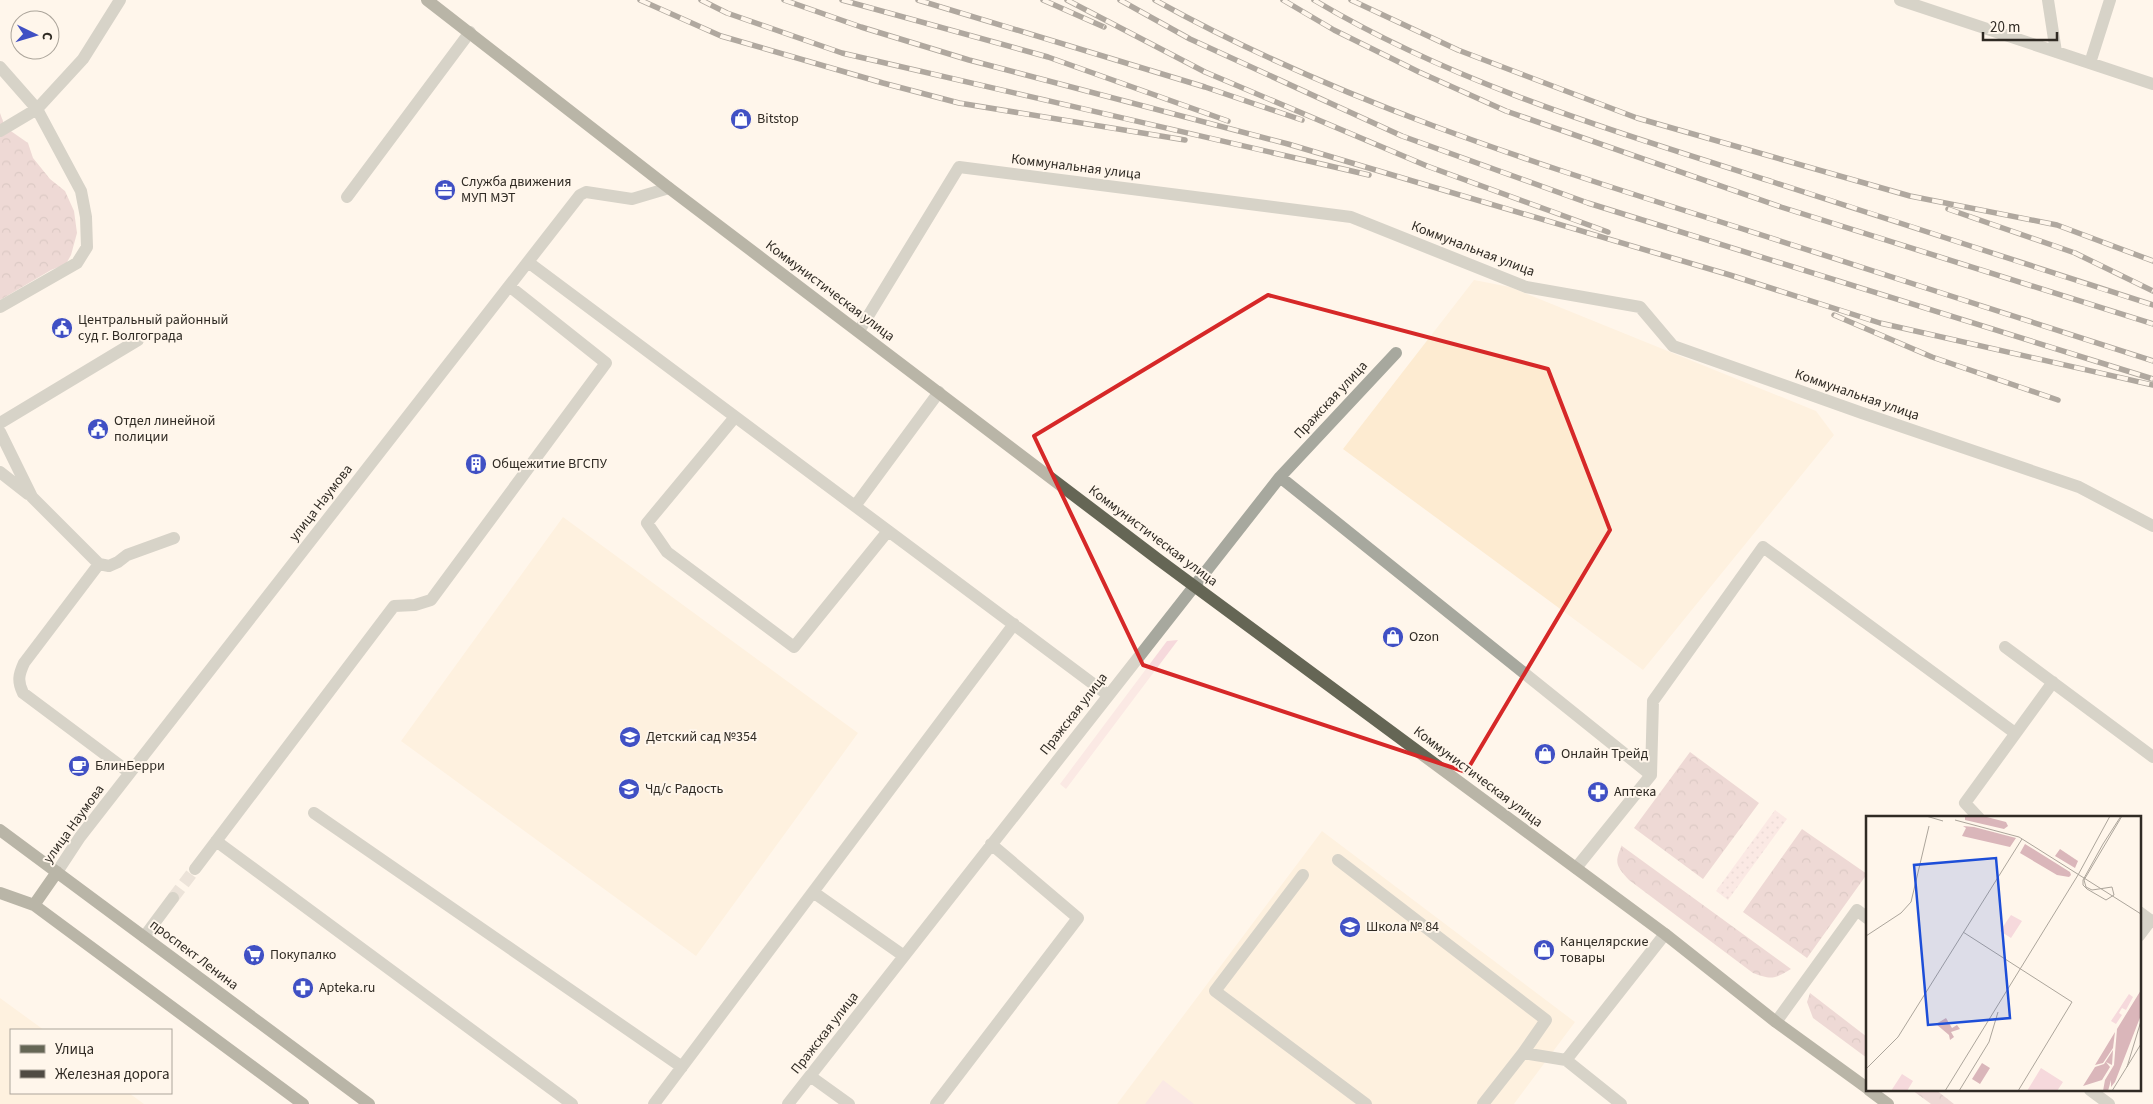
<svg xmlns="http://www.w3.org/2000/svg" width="2153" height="1104" font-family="'Source Sans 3',sans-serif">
  <defs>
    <pattern id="forest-crowns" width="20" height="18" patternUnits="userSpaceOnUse" patternTransform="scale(1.25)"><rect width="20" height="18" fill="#dab6ba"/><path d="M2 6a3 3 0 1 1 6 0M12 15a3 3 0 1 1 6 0" fill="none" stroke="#b19497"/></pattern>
    <pattern id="park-dots" width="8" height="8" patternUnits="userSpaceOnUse" patternTransform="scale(1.25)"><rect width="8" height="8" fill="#f6d9dc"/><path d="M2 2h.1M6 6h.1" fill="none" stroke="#d3babd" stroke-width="1.8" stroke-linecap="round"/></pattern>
  </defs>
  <rect width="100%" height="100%" fill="#fff6eb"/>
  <path fill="#fdebd1" d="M 1474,280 L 1510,287 L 1816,411 L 1834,435 L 1643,670 L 1343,449 Z
    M 563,517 L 858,733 L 696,956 L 401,741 Z
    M 1322,831 L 1575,1022 L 1514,1104 L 1117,1104 Z
    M 0,998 L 44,1030 L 11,1030 L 11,1093 L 129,1093 L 144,1104 L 0,1104 Z"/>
  <path fill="#f6d9dc" d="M 1178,640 L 1066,789 L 1060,784 L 1167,641 Z
    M 1163,1080 L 1194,1104 L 1145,1104 Z"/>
  <path fill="url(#forest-crowns)" d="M 0,113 L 5,127 L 28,143 L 33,158 L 50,179 L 65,191 L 74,211 L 77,233 L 71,255 L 66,264 L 51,270 L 0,300 Z
    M 1690,752 L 1759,803 L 1703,879 L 1634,828 Z
    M 1802,829 L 1867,874 L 1807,958 L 1743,912 Z
    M 1622,845 L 1622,846 L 1791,969 C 1775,979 1771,980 1753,973 L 1629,880 C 1616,866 1614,863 1622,845 Z
    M 1810,993 L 1867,1037 L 1867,1058 L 1813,1018 L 1807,1002 Z
    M 1912,1090 L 1936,1090 L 1954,1104 L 1931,1104 Z"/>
  <path fill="url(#park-dots)" d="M 1775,810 L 1787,819 L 1728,900 L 1716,891 Z"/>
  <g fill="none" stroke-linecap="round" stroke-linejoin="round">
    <path stroke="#d6cdc3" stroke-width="12" stroke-dasharray="12 6" stroke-linecap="butt" d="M 173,898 L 195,869"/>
    <path stroke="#a7a89e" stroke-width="12" d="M 1900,0 L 2153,84
      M 2048,0 L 2056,52
      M 2090,63 L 2110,0
      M 0,67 L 37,109 L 0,131
      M 347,197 L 470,32
      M 528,262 L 1108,695
      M 0,307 L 77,263 L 87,247 L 86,217 L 81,191 L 37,109 L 83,59 L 120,0
      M 859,331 L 959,167 L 1351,217 L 1526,287 L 1640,307 L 1673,346 L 1862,413 L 2079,487 L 2153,526
      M 735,417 L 647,523 L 667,552 L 794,647 L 888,531
      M 0,423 L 138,340
      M 0,432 L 32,497 L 99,564
      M 0,472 L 28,494
      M 1280,477 L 1651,775
      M 855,506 L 939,392
      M 2005,647 L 2153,757
      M 130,773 L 23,693 C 17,681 19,674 24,663 L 99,564 L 109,566 L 118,562 L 127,555 L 174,538
      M 314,813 L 682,1067
      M 1979,818 L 1965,803 L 2053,682
      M 216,841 L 572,1104
      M 1338,860 L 1546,1020 L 1523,1053
      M 1576,868 L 1651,775 L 1653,701 L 1763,547 L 2015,733
      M 195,869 L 394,606 L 415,605 L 431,600 L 606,363 L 509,286
      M 57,872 L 80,837 L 580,195 L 586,192 L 632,199 L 669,188
      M 1303,875 L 1215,991 L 1366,1104
      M 813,892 L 904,956
      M 2139,912 L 2153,922
      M 2139,936 L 2151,920
      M 144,937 L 173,898
      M 1776,1022 L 1857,910 L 1867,918
      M 810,1076 L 849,1104
      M 2090,1090 L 2109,1104
      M 654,1104 L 1014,624
      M 788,1104 L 1280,477 L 1396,353
      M 936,1104 L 1078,918 L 991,844
      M 1483,1104 L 1523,1053 L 1566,1060
      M 1621,1104 L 1566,1060 L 1665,934"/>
    <path stroke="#656655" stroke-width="12" d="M 427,0 L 669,188 L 1159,560 L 1665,934 L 1776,1022 L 1867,1088
      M 0,830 L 369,1104
      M 0,893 L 34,905 L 303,1104
      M 34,905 L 57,872
      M 1869,1090 L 1888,1104"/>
    <g stroke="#504b43" stroke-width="5.5">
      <path id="rail" d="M 640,0 L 721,36 L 883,83 L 959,103 L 1185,140
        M 701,0 L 727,13 L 842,53 L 1369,175
        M 784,0 L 861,27 L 969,60 L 1288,144 L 1730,275 L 1880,323 L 2153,385
        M 842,0 L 1048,57 L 1228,121
        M 918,0 L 1205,87 L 1302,120
        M 1043,0 L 1104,27
        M 1067,0 L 1205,72 L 1427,166 L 1608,232
        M 1120,0 L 1190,39 L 1402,136 L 1588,203 L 2153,379
        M 1155,0 C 1333,99 1527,161 1721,222 C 1865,268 2009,315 2153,361
        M 1283,0 L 1334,30 L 1419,72 L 1506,111 L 1781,207 L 2153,324
        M 1314,0 C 1456,85 1617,132 1773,182 C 1900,222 2026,265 2153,305
        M 1351,0 L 1458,50 L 1637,118 L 1910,196 L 2057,225 L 2153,261
        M 1948,209 L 2075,253 L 2153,291
        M 1834,315 L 1932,357 L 2058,400"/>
    </g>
    <use href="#rail" stroke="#fff6eb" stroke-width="4" stroke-dasharray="11" stroke-linecap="butt"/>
  </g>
  <path d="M0 0H2153V1104H0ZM 1268,295 L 1548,369 L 1610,530 L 1466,772 L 1143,665 L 1034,436 Z" fill="#fff6eb" fill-opacity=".55" fill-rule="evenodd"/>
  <path fill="none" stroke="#d62828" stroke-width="4" stroke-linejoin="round" d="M 1268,295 L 1548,369 L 1610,530 L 1466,772 L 1143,665 L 1034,436 Z"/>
  <defs>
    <g id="shop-disc" transform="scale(1.125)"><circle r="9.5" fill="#4050c4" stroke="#fff6eb"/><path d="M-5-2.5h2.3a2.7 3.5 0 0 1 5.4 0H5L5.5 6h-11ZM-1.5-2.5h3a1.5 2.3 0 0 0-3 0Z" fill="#fff"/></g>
    <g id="office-disc" transform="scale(1.125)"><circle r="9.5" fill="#4050c4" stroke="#fff6eb"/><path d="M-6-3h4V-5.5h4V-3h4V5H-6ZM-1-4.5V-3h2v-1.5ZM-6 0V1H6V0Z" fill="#fff"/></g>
    <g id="civic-disc" transform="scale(1.125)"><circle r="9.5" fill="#4050c4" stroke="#fff6eb"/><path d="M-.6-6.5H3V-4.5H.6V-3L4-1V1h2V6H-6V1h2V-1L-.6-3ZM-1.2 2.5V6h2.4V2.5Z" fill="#fff"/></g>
    <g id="building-disc" transform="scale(1.125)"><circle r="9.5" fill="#4050c4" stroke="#fff6eb"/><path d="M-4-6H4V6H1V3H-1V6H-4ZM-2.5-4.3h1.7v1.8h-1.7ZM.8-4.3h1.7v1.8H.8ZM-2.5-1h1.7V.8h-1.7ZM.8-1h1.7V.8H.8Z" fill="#fff"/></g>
    <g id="school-disc" transform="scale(1.125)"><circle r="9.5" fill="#4050c4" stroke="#fff6eb"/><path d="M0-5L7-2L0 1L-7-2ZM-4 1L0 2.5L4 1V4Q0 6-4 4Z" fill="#fff"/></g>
    <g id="cafe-disc" transform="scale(1.125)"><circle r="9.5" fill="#4050c4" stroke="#fff6eb"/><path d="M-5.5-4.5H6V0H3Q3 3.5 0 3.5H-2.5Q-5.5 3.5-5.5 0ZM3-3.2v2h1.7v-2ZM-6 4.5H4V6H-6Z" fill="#fff"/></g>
    <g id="pharmacy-disc" transform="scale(1.125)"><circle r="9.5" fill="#4050c4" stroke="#fff6eb"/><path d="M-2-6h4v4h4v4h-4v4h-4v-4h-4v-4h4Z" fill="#fff"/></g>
    <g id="supermarket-disc" transform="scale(1.125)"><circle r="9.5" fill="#4050c4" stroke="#fff6eb"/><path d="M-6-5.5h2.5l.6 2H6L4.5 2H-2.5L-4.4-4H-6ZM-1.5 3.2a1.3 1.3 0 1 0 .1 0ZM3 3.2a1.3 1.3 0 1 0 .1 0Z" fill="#fff"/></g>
  </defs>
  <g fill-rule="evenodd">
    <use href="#shop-disc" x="741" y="119"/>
    <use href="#office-disc" x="445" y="190"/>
    <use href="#civic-disc" x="62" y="328"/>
    <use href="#civic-disc" x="98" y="429"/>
    <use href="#building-disc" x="476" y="464"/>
    <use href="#shop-disc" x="1393" y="637"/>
    <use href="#school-disc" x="630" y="737"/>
    <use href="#shop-disc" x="1545" y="754"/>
    <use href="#cafe-disc" x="79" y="766"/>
    <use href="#school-disc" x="629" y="789"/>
    <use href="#pharmacy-disc" x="1598" y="792"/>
    <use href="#school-disc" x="1350" y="927"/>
    <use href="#shop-disc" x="1544" y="950"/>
    <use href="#supermarket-disc" x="254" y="955"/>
    <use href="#pharmacy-disc" x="303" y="988"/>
  </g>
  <g text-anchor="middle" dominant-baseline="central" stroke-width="4" stroke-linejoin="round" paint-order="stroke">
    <g font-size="14" fill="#302b24" stroke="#fff6eb" text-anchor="start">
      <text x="757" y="119">Bitstop</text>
      <text x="461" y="182">Служба движения<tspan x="461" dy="16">МУП МЭТ</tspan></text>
      <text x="78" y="320">Центральный районный<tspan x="78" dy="16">суд г. Волгограда</tspan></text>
      <text x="114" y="421">Отдел линейной<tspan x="114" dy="16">полиции</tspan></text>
      <text x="492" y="464">Общежитие ВГСПУ</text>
      <text x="1409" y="637">Ozon</text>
      <text x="646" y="737">Детский сад №354</text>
      <text x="1561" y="754">Онлайн Трейд</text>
      <text x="95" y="766">БлинБерри</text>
      <text x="645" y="789">Чд/с Радость</text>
      <text x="1614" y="792">Аптека</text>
      <text x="1366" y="927">Школа № 84</text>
      <text x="1560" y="942">Канцелярские<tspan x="1560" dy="16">товары</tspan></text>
      <text x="270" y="955">Покупалко</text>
      <text x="319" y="988">Apteka.ru</text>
    </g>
    <g font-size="14" fill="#302b24" stroke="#fff6eb">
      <text transform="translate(1076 167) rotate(7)">Коммунальная улица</text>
      <text transform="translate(1473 249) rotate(21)">Коммунальная улица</text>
      <text transform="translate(830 291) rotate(37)">Коммунистическая улица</text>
      <text transform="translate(1857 395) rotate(19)">Коммунальная улица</text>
      <text transform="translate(1331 400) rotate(-47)">Пражская улица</text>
      <text transform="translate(321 503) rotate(-52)">улица Наумова</text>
      <text transform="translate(1153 536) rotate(37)">Коммунистическая улица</text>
      <text transform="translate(1074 714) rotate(-52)">Пражская улица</text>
      <text transform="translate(1478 777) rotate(37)">Коммунистическая улица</text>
      <text transform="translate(74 824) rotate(-54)">улица Наумова</text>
      <text transform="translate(194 955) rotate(37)">проспект Ленина</text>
      <text transform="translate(825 1033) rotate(-52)">Пражская улица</text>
    </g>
  </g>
  <g transform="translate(1866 816)">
    <rect width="275" height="275" fill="#fff6eb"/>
    <path d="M 145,99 L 156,105 L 145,122 L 134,115 ZM 263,178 L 267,181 L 260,194 L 256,192 L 253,197 L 256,199 L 250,208 L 245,205 ZM 175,252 L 197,266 L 191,275 L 161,275 ZM 36,258 L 47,265 L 41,275 L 25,275 Z" fill="#f6d9dc"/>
    <path d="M 99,0 L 117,0 L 140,6 L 142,10 L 138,13 L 99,4 ZM 97,10 L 108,11 L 150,22 L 144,31 L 96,20 L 100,12 ZM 159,28 L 204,56 L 205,59 L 203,61 L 191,59 L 154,37 ZM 194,33 L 212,45 L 209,52 L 189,40 ZM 275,174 L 275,199 L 249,266 L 245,271 L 245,264 L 242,275 L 237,275 L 239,264 L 248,249 L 251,213 ZM 80,202 L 86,212 L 91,209 L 94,213 L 85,216 L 88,221 L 84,224 L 83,219 L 70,208 ZM 249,216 L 247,232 L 237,247 L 229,249 ZM 247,234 L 246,249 L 240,246 L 244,251 L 236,264 L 217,270 L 229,251 L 238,248 ZM 116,247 L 124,252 L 114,268 L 106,263 Z" fill="#dab6ba"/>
    <path fill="none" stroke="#aca59b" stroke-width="1" d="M 60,0 L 77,5M 255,0 L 237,28 L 217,64 L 217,69 L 221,73 L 240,84 L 248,79 L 246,71 L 226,74 L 220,71 L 218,64 L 256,0M 89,4 L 153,21 L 275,98M 97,116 L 206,186 L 152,275M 0,120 L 35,97 L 45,86 L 63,10M 261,251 L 275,205M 0,253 L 32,221 L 156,23M 79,275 L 212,59 L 244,0M 93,275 L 123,226 L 132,196M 246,275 L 275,228"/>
    <path fill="#1d4ed8" fill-opacity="0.15" stroke="#1d4ed8" stroke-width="2.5" d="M 130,42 L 144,202 L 62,209 L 48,49 Z"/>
    <rect width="275" height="275" fill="none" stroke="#302b24" stroke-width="2.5"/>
  </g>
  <rect x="10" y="1029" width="162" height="65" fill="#fff6eb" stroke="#aca59b"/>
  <rect x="20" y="1045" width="25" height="8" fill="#656655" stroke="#aca59b"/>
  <text x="55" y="1054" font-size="15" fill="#302b24">Улица</text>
  <rect x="20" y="1070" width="25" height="8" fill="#504b43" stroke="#aca59b"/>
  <text x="55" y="1079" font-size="15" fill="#302b24">Железная дорога</text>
  <g transform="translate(35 35) rotate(95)"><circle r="24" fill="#fff6eb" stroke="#aca59b"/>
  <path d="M0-4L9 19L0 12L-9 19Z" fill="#4050c4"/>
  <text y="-8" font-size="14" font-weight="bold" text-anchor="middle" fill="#302b24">С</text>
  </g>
  <path d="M1983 32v8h74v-8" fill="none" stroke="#302b24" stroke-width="2.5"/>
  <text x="1990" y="32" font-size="15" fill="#302b24" stroke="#fff6eb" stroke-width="4" paint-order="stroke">20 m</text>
</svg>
